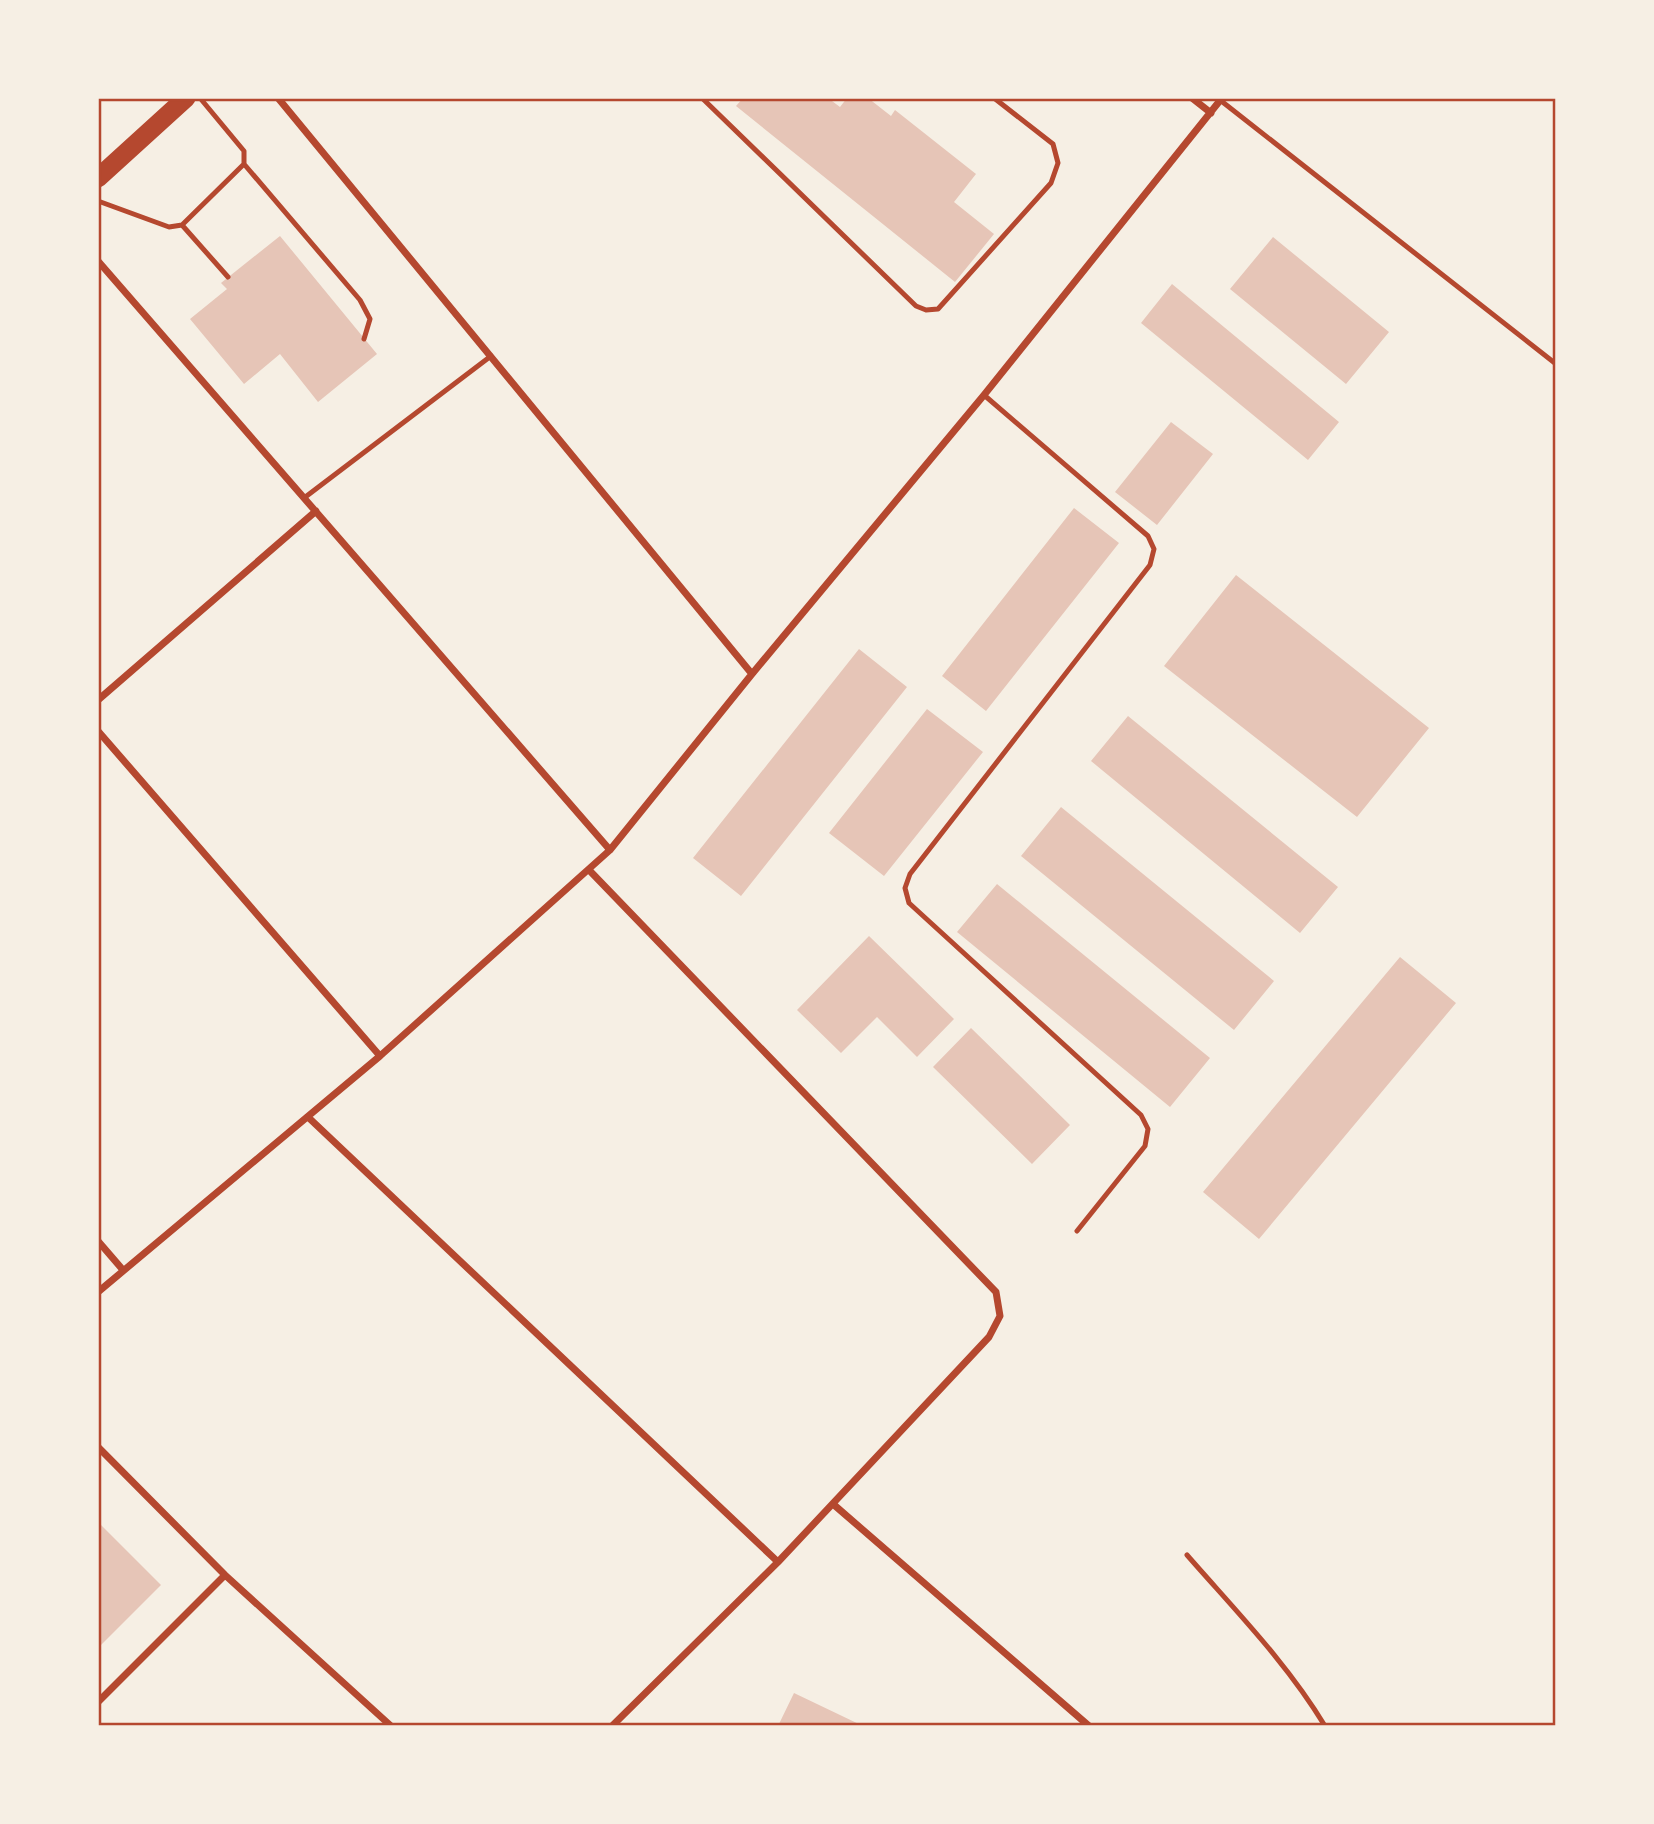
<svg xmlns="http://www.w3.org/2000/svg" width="1654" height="1824" font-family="'Roboto Serif',serif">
  <rect width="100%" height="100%" fill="#f6efe4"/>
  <path fill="#e6c5b7" d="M 743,98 L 828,98 L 840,107 L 847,98 L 868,98 L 891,116 L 895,110 L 976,174 L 954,202 L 994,234 L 955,282 L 736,106 Z
    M 280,236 L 377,354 L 318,402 L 280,354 L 244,384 L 190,319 L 227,289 L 221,283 Z
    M 1273,237 L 1389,332 L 1346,384 L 1230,289 Z
    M 1172,284 L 1339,422 L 1308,460 L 1141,323 Z
    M 1171,422 L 1213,454 L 1157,525 L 1115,492 Z
    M 1074,508 L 1119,543 L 986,711 L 942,676 Z
    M 1236,575 L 1429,728 L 1357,817 L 1164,666 Z
    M 859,649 L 907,687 L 741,896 L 693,858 Z
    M 927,709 L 983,752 L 884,876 L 829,833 Z
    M 1128,716 L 1338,887 L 1300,933 L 1091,761 Z
    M 1061,807 L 1274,981 L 1234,1030 L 1021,856 Z
    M 997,884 L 1210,1058 L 1170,1107 L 957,932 Z
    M 869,936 L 954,1019 L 917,1057 L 877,1017 L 841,1053 L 797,1010 Z
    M 1400,957 L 1456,1003 L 1259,1239 L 1203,1192 Z
    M 971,1028 L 1070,1125 L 1032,1164 L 933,1067 Z
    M 98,1522 L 161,1585 L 98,1648 Z
    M 794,1693 L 863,1726 L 778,1726 Z"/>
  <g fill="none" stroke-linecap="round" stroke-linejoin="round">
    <path stroke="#b5482f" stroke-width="5" d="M 702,98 L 916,306 L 926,310 L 938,309 L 1051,183 L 1058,163 L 1053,144 L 994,98
      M 1220,100 L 1556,364
      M 244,164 L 360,300 L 370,319 L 364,339
      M 98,201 L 169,227 L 182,225 L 244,164 L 244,151 L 200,98
      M 182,225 L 228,277
      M 984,395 L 1148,536 L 1154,549 L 1150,565 L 910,874 L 905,888 L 909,903 L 1141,1115 L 1148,1129 L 1145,1146 L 1077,1231
      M 304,498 L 491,356
      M 1187,1555 C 1235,1610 1287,1663 1325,1726"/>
    <path stroke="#b5482f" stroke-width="7" d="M 278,98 L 752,674
      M 1192,98 L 1211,113
      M 98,261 L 610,850
      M 98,700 L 316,511
      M 98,731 L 380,1056
      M 590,871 L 996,1292 L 1000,1316 L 989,1337 L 778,1562 L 612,1726
      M 309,1118 L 778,1562
      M 98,1241 L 123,1270
      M 98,1292 L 380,1056 L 610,850 L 752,674 L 984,395 L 1222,98
      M 98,1447 L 225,1575 L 391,1726
      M 833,1504 L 1089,1726
      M 98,1702 L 225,1575"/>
    <path stroke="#b5482f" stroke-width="19" d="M 98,178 L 186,98"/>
  </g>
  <rect width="1654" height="1824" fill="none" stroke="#f6efe4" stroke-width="200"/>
  <rect x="100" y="100" width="1454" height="1624" fill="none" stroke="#b5482f" stroke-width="2.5"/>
</svg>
